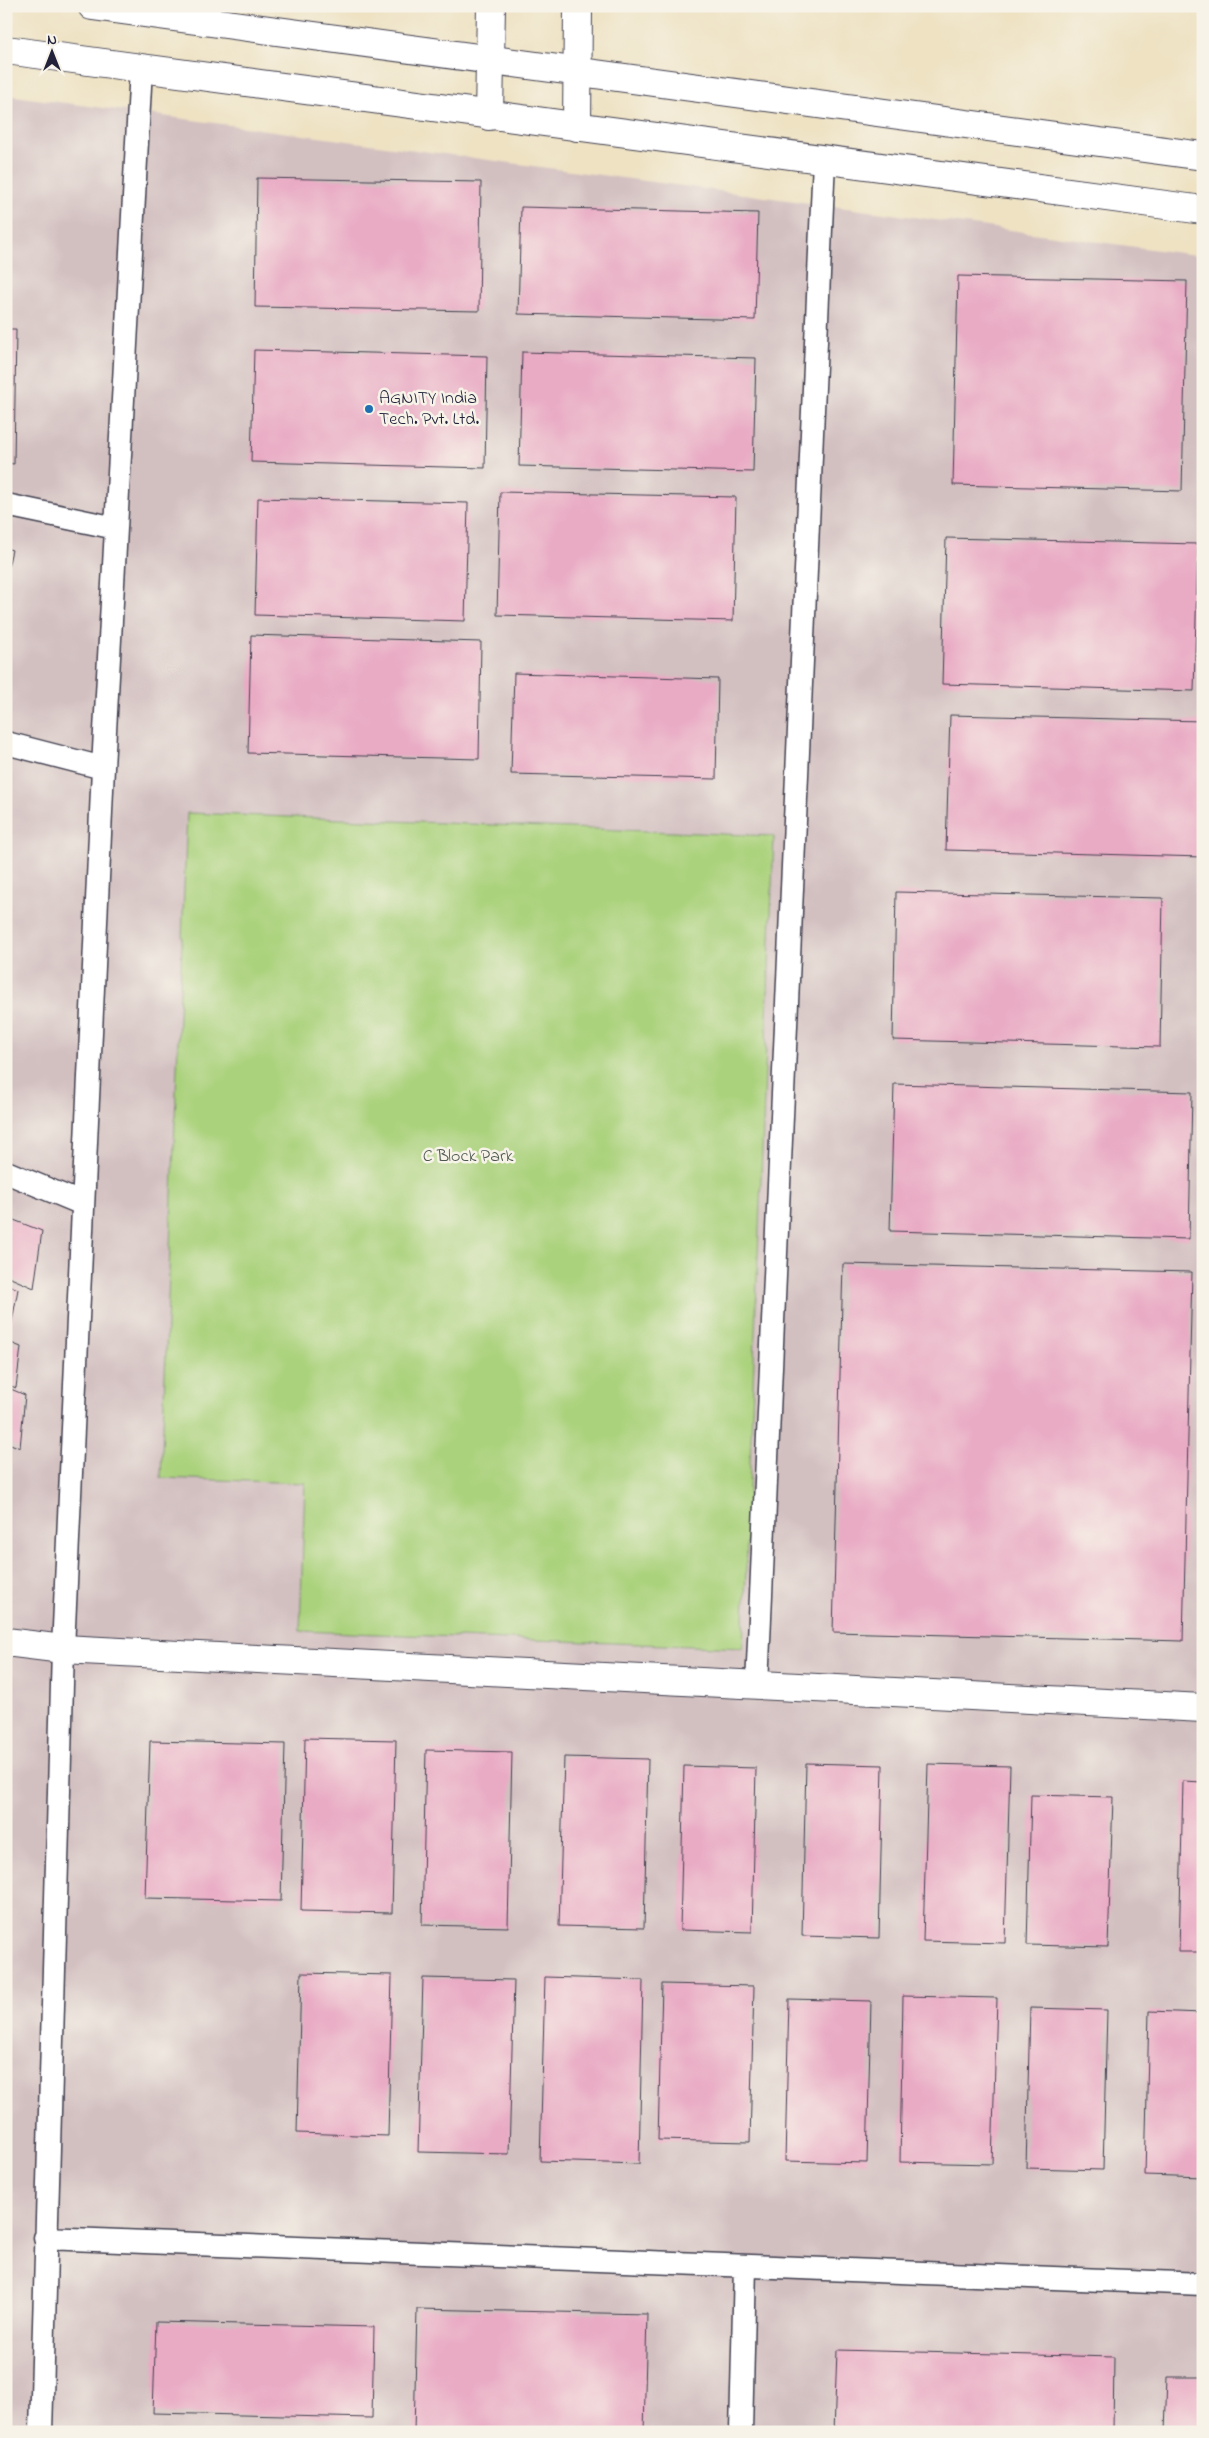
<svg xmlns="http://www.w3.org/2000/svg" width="1209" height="2438" font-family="'Indie Flower',sans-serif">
  <rect width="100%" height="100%" fill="#f7f3e8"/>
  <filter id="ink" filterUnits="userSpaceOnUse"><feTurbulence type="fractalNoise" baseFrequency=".02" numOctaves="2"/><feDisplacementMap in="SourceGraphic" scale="10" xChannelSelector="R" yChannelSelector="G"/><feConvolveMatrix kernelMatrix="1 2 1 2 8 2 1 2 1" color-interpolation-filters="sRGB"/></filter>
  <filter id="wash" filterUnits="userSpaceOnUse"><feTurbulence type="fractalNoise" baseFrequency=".0096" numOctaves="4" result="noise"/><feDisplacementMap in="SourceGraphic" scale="20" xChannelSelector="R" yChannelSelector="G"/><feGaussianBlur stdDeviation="1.12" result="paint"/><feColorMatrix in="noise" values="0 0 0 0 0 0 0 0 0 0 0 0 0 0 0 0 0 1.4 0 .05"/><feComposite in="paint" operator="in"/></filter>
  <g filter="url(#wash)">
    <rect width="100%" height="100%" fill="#eee2c3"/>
    <path fill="#d2bfc0" d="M 6,95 L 1203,256 L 1203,2432 L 6,2432 Z"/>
    <path fill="#aad27c" stroke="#667a5c" d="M 187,813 L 774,836 L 743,1648 L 300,1631 L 305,1483 L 161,1478 Z"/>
    <g id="blocks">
      <path fill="#e9abc4" d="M 257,178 L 481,182 L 479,311 L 255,307 Z
        M 521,207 L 758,213 L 755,320 L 518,314 Z
        M 958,276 L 1187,281 L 1182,491 L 953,485 Z
        M 6,329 L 16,329 L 14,464 L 6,463 Z
        M 254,350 L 487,356 L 485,468 L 251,462 Z
        M 522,352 L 756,358 L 753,472 L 519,466 Z
        M 500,492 L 736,497 L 733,621 L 497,615 Z
        M 258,498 L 468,503 L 465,621 L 255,615 Z
        M 946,538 L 1198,544 L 1194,691 L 942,684 Z
        M 6,548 L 12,550 L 7,572 L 6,572 Z
        M 251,635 L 481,642 L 479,759 L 248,753 Z
        M 514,673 L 718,679 L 716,779 L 511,774 Z
        M 950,715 L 1203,721 L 1203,857 L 946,850 Z
        M 896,892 L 1163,898 L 1160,1047 L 893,1040 Z
        M 894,1084 L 1192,1092 L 1189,1239 L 890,1231 Z
        M 6,1217 L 42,1231 L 34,1288 L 6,1276 Z
        M 843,1264 L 1192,1272 L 1183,1641 L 833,1632 Z
        M 6,1284 L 18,1289 L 9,1338 L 6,1336 Z
        M 6,1341 L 21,1347 L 16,1388 L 6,1384 Z
        M 6,1387 L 25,1395 L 20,1448 L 6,1442 Z
        M 305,1738 L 396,1740 L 392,1913 L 301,1911 Z
        M 150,1741 L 285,1744 L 281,1901 L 145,1898 Z
        M 426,1750 L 512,1752 L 508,1927 L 422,1925 Z
        M 564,1757 L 648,1759 L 644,1928 L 559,1926 Z
        M 806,1763 L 883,1765 L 879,1938 L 802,1936 Z
        M 928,1764 L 1010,1766 L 1005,1943 L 923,1941 Z
        M 684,1766 L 756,1768 L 752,1932 L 680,1930 Z
        M 1183,1781 L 1203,1782 L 1203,1952 L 1179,1952 Z
        M 1031,1795 L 1113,1797 L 1108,1947 L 1027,1945 Z
        M 301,1973 L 392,1975 L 388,2136 L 297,2133 Z
        M 545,1977 L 643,1980 L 639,2164 L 540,2161 Z
        M 423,1978 L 514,1980 L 509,2154 L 418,2152 Z
        M 662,1984 L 754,1986 L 750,2142 L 658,2140 Z
        M 903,1996 L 997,1998 L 992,2164 L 900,2162 Z
        M 789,1999 L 871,2001 L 867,2163 L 785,2161 Z
        M 1030,2008 L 1107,2010 L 1103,2170 L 1026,2168 Z
        M 1149,2011 L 1203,2013 L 1203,2177 L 1145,2175 Z
        M 417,2309 L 647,2314 L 644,2432 L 414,2432 Z
        M 156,2322 L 374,2327 L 372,2418 L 153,2413 Z
        M 837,2350 L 1114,2357 L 1113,2432 L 834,2432 Z
        M 1167,2377 L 1203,2377 L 1203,2432 L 1165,2432 Z"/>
    </g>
  </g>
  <g filter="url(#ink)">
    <use href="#blocks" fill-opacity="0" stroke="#413f4f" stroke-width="1"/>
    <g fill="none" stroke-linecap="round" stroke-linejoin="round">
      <g stroke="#413f4f" stroke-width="25">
        <path id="service" d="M 6,505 L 116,528
          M 6,743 L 103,768
          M 6,1172 L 83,1204
          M 757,1686 L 824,160
          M 45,2238 L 1203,2284
          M 41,2432 L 63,1649 L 103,768 L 141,68
          M 741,2432 L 745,2266"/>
      </g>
      <g stroke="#413f4f" stroke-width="30">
        <path id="minor" d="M 489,116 L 491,6
          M 577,127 L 578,6
          M 6,1642 L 63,1649 L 1203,1708"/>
      </g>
      <g stroke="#413f4f" stroke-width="30">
        <path id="tertiary" d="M 92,6 L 1203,156
          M 6,50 L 1203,210"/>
      </g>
      <use href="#service" stroke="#fff" stroke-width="22"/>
      <use href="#minor" stroke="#fff" stroke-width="28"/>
      <use href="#tertiary" stroke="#fff" stroke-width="28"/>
    </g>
  </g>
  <circle fill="#1f6fb2" stroke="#f7f3e8" stroke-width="2" cx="369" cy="409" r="5"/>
  <g text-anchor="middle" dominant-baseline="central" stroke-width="5" stroke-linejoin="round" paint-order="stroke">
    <g font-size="18" fill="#22223b" stroke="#f7f3e8" text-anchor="start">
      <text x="379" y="399">AGNITY India<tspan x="379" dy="21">Tech. Pvt. Ltd.</tspan></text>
    </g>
    <g font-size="18" fill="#4b574e" stroke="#f7f3e8">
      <text x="468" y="1157">C Block Park</text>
    </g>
  </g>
  <rect width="1209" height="2438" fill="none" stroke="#f7f3e8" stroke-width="25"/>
  <g transform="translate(52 52)" stroke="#f7f3e8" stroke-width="4" paint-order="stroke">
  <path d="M0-4L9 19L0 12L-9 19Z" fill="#22223b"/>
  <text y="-8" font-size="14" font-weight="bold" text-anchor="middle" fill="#22223b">N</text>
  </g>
</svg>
